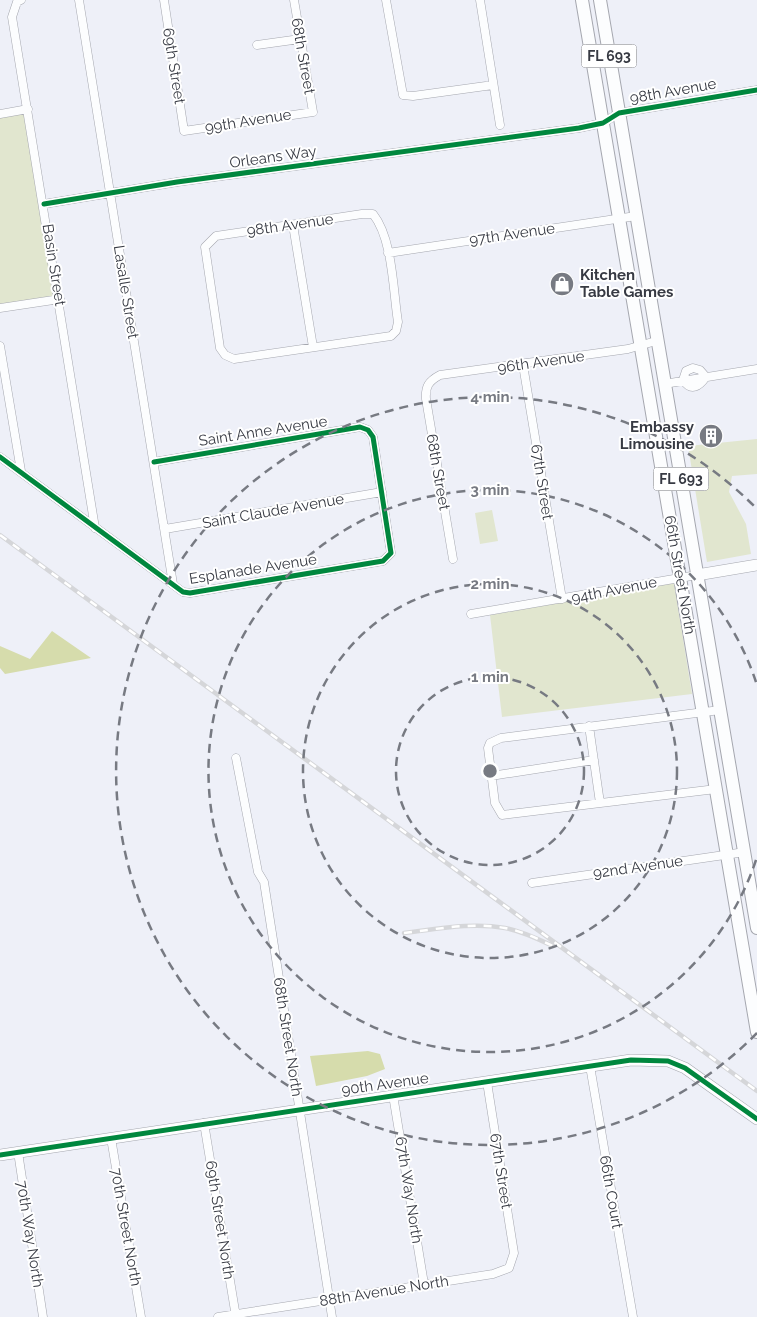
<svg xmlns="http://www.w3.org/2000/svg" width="757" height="1317" font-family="Raleway,sans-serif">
  <rect width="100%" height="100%" fill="#eef0f8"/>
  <path fill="#e1e6cf" d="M 29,107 L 62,302 L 0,312 L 0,111 Z
    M 757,439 L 757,474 L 732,476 L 729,492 L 746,524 L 751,554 L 707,562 L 688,446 Z
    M 492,510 L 498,541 L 480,544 L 475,513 Z
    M 674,583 L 692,694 L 502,717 L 490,615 Z"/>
  <path fill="#d6dcac" d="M 52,631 L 91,658 L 5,674 L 0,668 L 0,646 L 30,659 Z
    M 368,1051 L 380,1054 L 385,1069 L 367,1076 L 316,1086 L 310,1056 Z"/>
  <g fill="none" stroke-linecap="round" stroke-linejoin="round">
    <g stroke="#a5a7af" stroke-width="9">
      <path id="street" d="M 21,0 L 17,2 L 12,17 L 95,528
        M 79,0 L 173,584
        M 164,0 L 184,131 L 313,112 L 294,0
        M 386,0 L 403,95 L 413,96 L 493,85
        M 480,0 L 500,125
        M 257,45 L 300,39
        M 0,114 L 28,109
        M 44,204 L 177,182 L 579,128 L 603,123 L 619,113 L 757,90
        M 362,214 L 373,214 C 393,239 393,291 398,322 L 396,331 L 391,336 L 234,359 L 225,355 L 220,348 L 205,247 L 216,236 Z
        M 293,225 L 313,347
        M 388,253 L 636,216
        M 0,308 L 60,299
        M 0,346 L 21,471
        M 523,365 L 562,599
        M 693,368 L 700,370 L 706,377 C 699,387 691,392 683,380 L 686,371 Z
        M 664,384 L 757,369
        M 0,457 L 183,592 L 190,593 L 383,561 L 391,553 L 373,437 L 368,430 L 360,427 L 154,462
        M 165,529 L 382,492
        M 453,559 L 426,399 C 425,386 429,381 440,375 L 628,349 L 656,341
        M 471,614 L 697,575
        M 589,726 L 600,803
        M 236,758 L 258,872 L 264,882 L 332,1317
        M 491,776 L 594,760
        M 716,789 L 502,815 L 495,803 L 488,748 L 490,743 L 501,738 L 720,710
        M 532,883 L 745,852
        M 590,1066 L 633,1317
        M 393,1095 L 424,1284
        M 204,1123 L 236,1317
        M 111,1138 L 141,1317
        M 18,1152 L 43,1317
        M 218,1317 L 493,1274 L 509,1268 L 514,1253 L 487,1082"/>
    </g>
    <g stroke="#a5a7af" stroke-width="12">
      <path id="secondary" d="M 697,575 L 757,565
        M 0,1155 L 631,1060 L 668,1061 L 685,1068 L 757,1119"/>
    </g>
    <g stroke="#a5a7af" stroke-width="14">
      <path id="primary" d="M 582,0 L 757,1032
        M 600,0 L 757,928"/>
    </g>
    <use href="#street" stroke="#fcfdfe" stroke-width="8"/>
    <use href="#secondary" stroke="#fcfdfe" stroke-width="11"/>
    <use href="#primary" stroke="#fcfdfe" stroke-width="12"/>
    <g stroke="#d5d6d9" stroke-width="4.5">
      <path id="rail" d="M 0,535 L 757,1091
        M 404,933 C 438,929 472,922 505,928 C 522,931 538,939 553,946"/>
    </g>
    <use href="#rail" stroke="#fff" stroke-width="2.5" stroke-dasharray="8" stroke-linecap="butt"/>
    <g stroke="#fff" stroke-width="8">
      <path id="cycleway" d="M 44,204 L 177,182 L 579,128 L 603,123 L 619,113 L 757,90
        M 0,457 L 183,592 L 190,593 L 383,561 L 391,553 L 373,437 L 368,430 L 360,427 L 154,462
        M 0,1155 L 631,1060 L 668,1061 L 685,1068 L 757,1119"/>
    </g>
    <use href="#cycleway" stroke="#00873e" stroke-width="5"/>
  </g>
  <g fill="none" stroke="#777a82" stroke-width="2.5" stroke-dasharray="9 6">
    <circle cx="490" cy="771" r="94"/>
    <circle cx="490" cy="771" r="187"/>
    <path d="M756 860A281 281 0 1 1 756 682"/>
    <path d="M757 1033A374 374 0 1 1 757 509"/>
  </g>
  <defs>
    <g id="shop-disc" transform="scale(1.25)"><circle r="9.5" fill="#777a82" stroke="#fff"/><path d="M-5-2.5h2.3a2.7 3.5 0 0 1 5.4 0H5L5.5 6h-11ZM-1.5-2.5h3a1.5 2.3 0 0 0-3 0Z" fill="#fff"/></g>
    <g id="building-disc" transform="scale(1.25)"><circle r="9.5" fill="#777a82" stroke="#fff"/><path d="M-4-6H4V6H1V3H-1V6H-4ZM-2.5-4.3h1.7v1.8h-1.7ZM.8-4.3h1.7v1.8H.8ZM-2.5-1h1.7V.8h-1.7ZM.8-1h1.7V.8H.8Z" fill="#fff"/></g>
  </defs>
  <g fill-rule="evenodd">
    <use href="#shop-disc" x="562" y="284"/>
    <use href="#building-disc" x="711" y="436"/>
  </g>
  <g text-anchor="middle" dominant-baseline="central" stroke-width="4" stroke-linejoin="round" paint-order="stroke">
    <g fill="#fff" stroke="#73757b" stroke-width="1">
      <rect x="581.5" y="44.5" width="55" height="23" rx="4"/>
      <rect x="653.5" y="467.5" width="55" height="23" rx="4"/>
    </g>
    <g font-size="14" font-weight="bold" fill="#373a43">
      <text x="609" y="56">FL 693</text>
      <text x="681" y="479">FL 693</text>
    </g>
    <g font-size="15" fill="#373a43" stroke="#fff">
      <text transform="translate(303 56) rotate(80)">68th Street</text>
      <text transform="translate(174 66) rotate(81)">69th Street</text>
      <text transform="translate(673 91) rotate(-10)">98th Avenue</text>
      <text transform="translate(248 121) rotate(-9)">99th Avenue</text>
      <text transform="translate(273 157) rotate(-8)">Orleans Way</text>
      <text transform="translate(290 225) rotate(-8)">98th Avenue</text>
      <text transform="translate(512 234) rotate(-8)">97th Avenue</text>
      <text transform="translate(54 265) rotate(81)">Basin Street</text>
      <text transform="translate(126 292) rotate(81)">Lasalle Street</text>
      <text transform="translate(541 362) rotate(-8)">96th Avenue</text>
      <text transform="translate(263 431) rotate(-9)">Saint Anne Avenue</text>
      <text transform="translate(438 472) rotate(80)">68th Street</text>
      <text transform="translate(542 482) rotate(81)">67th Street</text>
      <text transform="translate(273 511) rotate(-10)">Saint Claude Avenue</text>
      <text transform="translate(253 569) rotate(-9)">Esplanade Avenue</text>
      <text transform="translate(680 575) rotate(80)">66th Street North</text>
      <text transform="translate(614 590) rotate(-11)">94th Avenue</text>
      <text transform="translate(638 867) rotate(-8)">92nd Avenue</text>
      <text transform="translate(288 1037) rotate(81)">68th Street North</text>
      <text transform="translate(385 1084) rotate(-8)">90th Avenue</text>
      <text transform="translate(501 1171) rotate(81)">67th Street</text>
      <text transform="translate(409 1190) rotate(81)">67th Way North</text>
      <text transform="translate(611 1192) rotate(80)">66th Court</text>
      <text transform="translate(220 1220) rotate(81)">69th Street North</text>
      <text transform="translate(126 1227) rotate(80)">70th Street North</text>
      <text transform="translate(30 1234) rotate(81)">70th Way North</text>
      <text transform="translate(384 1291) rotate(-9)">88th Avenue North</text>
    </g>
    <g font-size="15" font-weight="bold" fill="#373a43" stroke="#fff" text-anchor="start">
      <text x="580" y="275">Kitchen<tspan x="580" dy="17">Table Games</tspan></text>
      <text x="694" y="427" text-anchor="end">Embassy<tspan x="694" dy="17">Limousine</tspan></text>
    </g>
  </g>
  <circle cx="490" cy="771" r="8" fill="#777a82" stroke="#fff" stroke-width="2.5"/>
  <g font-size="15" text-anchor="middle" font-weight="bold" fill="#777a82" stroke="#fff" stroke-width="4" stroke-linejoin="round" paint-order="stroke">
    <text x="490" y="402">4 min</text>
    <text x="490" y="495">3 min</text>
    <text x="490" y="589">2 min</text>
    <text x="490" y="682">1 min</text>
  </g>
</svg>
